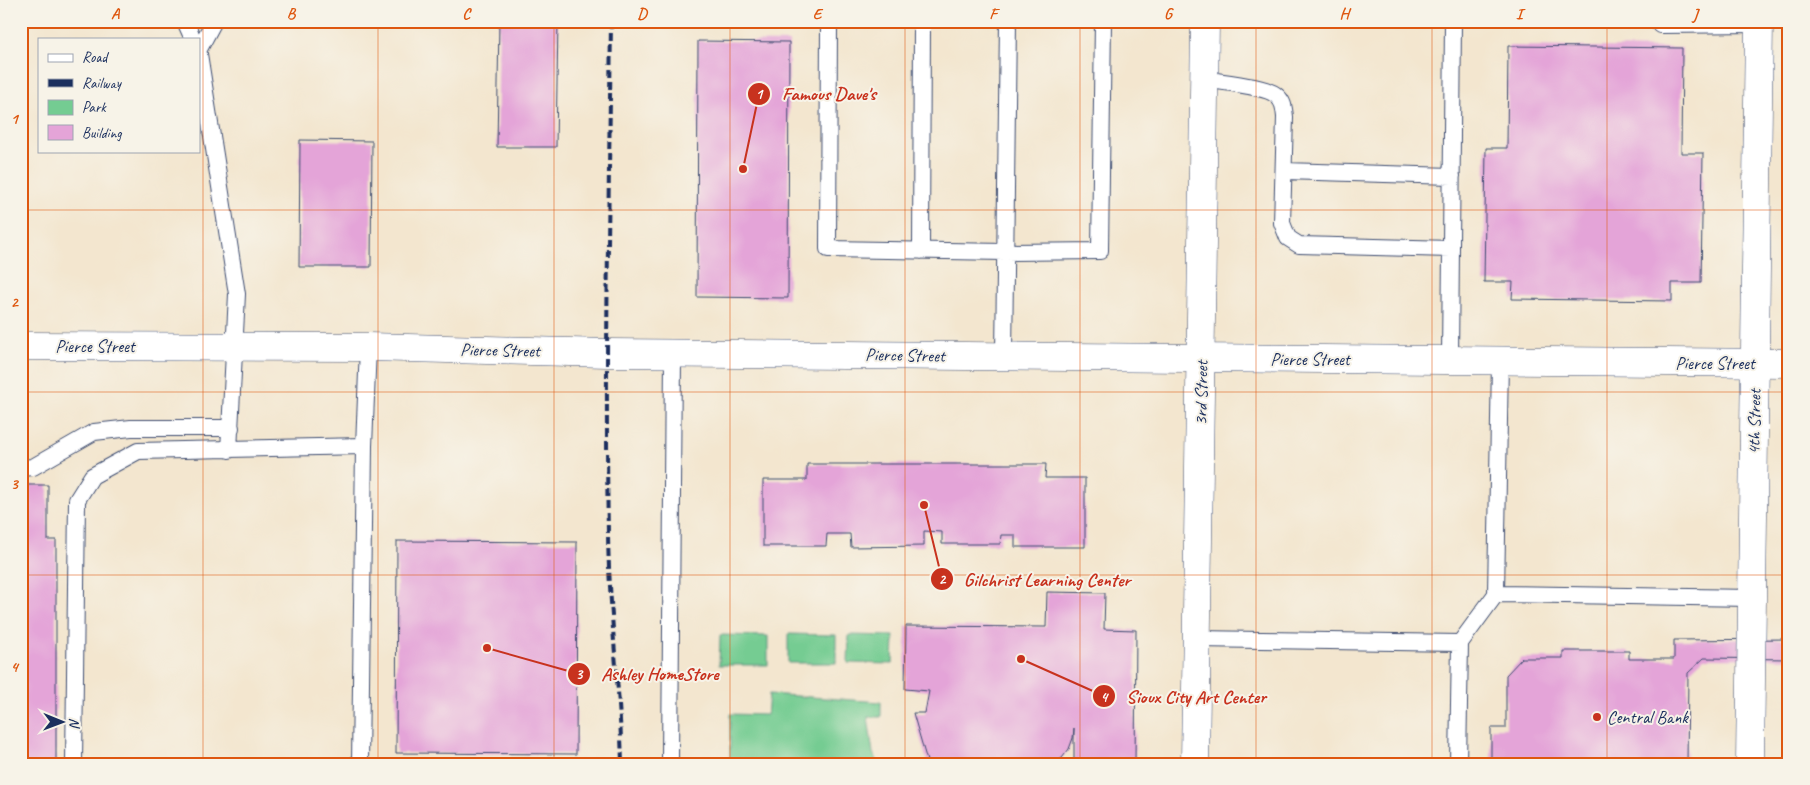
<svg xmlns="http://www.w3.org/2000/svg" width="1810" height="785" font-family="Caveat,sans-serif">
  <rect width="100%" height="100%" fill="#f7f3e8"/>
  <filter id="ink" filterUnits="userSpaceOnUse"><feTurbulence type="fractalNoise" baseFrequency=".02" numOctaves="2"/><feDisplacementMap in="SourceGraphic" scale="10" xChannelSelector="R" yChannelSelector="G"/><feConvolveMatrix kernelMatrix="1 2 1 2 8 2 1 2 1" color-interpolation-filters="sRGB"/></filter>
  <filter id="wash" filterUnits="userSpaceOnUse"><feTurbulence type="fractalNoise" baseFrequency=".0096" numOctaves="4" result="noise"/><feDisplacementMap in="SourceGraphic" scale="20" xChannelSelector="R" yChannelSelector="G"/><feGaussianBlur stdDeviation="1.12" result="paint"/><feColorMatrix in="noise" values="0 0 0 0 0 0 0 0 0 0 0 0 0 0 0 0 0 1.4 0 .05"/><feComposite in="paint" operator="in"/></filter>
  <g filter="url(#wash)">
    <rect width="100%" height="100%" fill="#f3e6cf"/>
    <path fill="#74cc92" stroke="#487e78" d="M 788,634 L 836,635 L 836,663 L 788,663 Z
      M 720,635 L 768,636 L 768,665 L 719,665 Z
      M 849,635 L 894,636 L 893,664 L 848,663 Z
      M 769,694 L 881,702 L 881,717 L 868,717 L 873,753 L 878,764 L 730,764 L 730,714 L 767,715 Z"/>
    <g id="blocks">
      <path fill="#e4a4d8" d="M 499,21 L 558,21 L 556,147 L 497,147 Z
        M 698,41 L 789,42 L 788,298 L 697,297 Z
        M 1508,46 L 1682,48 L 1681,153 L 1703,153 L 1701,283 L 1672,283 L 1672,301 L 1512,299 L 1513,282 L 1484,282 L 1486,148 L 1507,148 Z
        M 300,140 L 372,141 L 371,267 L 299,267 Z
        M 807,464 L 1046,464 L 1045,478 L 1085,478 L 1085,547 L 1015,547 L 1015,535 L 1001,535 L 1000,544 L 942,544 L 942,532 L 924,531 L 924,546 L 851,547 L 850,534 L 827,534 L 826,546 L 763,546 L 763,480 L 807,480 Z
        M 21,485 L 48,485 L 48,540 L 56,540 L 56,764 L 21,764 Z
        M 397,541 L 577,542 L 576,754 L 396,753 Z
        M 1047,592 L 1105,593 L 1104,629 L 1136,630 L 1135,764 L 1074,764 L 1074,728 L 1073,738 L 1069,749 L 1062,758 L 1054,764 L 920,764 L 927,761 L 913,713 L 925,713 L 929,691 L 905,689 L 906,626 L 1046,627 Z
        M 1789,639 L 1789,659 L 1704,658 L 1688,673 L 1687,764 L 1491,764 L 1491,728 L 1506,728 L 1506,675 L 1522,658 L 1563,658 L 1563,651 L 1629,651 L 1629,659 L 1674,659 L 1674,640 Z"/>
    </g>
  </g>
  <g filter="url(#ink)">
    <use href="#blocks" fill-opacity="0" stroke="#3b4a6f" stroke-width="1"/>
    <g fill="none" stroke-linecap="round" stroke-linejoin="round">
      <g stroke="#3b4a6f" stroke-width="18">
        <path id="service" d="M 185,21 L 193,39
          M 829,21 L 828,249 L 1005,252 L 1100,251 L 1103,21
          M 1660,21 L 1660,25 L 1759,24
          M 199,49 L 214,21
          M 199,54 L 237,294 L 229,450
          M 1204,79 C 1220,82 1268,86 1277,96 C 1284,102 1284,109 1285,117 L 1282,223 L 1288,238 L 1299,245 L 1451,249
          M 1284,171 L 1452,176
          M 921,251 L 922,21
          M 1004,356 L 1008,21
          M 1450,360 L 1453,21
          M 1500,361 L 1496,594 L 1752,598
          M 21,468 L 33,467 L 94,432 L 131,428 L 231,428
          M 1196,639 L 1460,643 L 1496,594
          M 74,764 L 77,500 L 92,476 L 138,451 L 364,446
          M 360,764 L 364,446 L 368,347
          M 670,764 L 673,353
          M 1458,764 L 1460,643"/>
      </g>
      <g stroke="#3b4a6f" stroke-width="29">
        <path id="minor" d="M 1750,764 L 1759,21"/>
      </g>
      <g stroke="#3b4a6f" stroke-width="29">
        <path id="secondary" d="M 21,346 L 368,347 L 608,353 L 1789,363
          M 1195,764 L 1205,21"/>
      </g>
      <use href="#service" stroke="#fff" stroke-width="16"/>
      <use href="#minor" stroke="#fff" stroke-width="28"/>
      <use href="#secondary" stroke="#fff" stroke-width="28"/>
      <path stroke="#1b2f5e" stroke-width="4" stroke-dasharray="8 4" stroke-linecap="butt" d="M 611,21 C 609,192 605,363 608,534 C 609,611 620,687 622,764"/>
    </g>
  </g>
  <path fill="none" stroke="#de5710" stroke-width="1" stroke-opacity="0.55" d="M 203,21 L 203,764M 378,21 L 378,764M 554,21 L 554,764M 730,21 L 730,764M 905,21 L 905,764M 1080,21 L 1080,764M 1256,21 L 1256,764M 1432,21 L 1432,764M 1607,21 L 1607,764M 21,210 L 1789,210M 21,392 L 1789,392M 21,575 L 1789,575"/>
  <circle fill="#c8321e" stroke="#f7f3e8" stroke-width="2" cx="1597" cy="717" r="5"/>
  <g text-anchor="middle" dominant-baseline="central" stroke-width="4" stroke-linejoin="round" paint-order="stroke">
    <g font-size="18" fill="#1b2f5e" stroke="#f7f3e8">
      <text x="95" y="346">Pierce Street</text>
      <text transform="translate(500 350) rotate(1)">Pierce Street</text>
      <text transform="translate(905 355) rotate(1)">Pierce Street</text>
      <text x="1310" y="359">Pierce Street</text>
      <text x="1715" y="363">Pierce Street</text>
      <text transform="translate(1201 393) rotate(-89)">3rd Street</text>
      <text transform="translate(1754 422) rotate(-89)">4th Street</text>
    </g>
    <g font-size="18" fill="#1b2f5e" stroke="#f7f3e8" text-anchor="start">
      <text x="1607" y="717">Central Bank</text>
    </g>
  </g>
  <path fill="none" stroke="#c8321e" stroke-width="2" d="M743 169L759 94M924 505L942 579M487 648L579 674M1021 659L1104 696"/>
  <g fill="#c8321e" stroke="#f7f3e8" stroke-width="2">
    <circle cx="743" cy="169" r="5"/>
    <circle cx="924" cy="505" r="5"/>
    <circle cx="487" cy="648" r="5"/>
    <circle cx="1021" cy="659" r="5"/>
    <circle cx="759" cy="94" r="12"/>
    <circle cx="942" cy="579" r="12"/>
    <circle cx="579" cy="674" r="12"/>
    <circle cx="1104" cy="696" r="12"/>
  </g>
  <g font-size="15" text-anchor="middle" font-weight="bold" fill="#fff">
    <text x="759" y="99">1</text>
    <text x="942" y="584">2</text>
    <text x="579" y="679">3</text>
    <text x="1104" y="702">4</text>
  </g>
  <g font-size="19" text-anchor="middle" font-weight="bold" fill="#c8321e" stroke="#f7f3e8" stroke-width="4" stroke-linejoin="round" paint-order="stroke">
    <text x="829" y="100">Famous Dave's</text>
    <text x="1047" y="586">Gilchrist Learning Center</text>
    <text x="660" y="680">Ashley HomeStore</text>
    <text x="1196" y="703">Sioux City Art Center</text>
  </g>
  <rect width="1810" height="785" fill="none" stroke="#f7f3e8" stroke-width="55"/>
  <rect x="38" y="38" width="162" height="115" fill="#f7f3e8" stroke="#9fa5b1"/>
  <rect x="48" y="54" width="25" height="8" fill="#ffffff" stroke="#9fa5b1"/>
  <text x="82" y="62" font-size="15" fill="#1b2f5e">Road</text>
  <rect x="48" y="79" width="25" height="8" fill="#1b2f5e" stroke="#9fa5b1"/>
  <text x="82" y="88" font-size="15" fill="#1b2f5e">Railway</text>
  <rect x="48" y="100" width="25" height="15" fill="#74cc92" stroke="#9fa5b1"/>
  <text x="82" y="112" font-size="15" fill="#1b2f5e">Park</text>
  <rect x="48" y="125" width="25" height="15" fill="#e4a4d8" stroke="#9fa5b1"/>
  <text x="82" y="138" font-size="15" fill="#1b2f5e">Building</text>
  <g transform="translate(62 722) rotate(91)" stroke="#f7f3e8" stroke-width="4" paint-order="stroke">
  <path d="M0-4L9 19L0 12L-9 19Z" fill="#1b2f5e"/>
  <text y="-8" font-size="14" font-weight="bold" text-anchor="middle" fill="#1b2f5e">N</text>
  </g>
  <rect x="28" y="28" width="1754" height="730" fill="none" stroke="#de5710" stroke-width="2"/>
  <g font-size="16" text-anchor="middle" font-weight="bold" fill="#de5710">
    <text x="115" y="19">A</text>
    <text x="291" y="19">B</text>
    <text x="466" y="19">C</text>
    <text x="642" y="19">D</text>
    <text x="817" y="19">E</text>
    <text x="993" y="19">F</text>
    <text x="1168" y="19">G</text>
    <text x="1344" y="19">H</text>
    <text x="1519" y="19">I</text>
    <text x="1695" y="19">J</text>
    <text x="14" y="124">1</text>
    <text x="14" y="307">2</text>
    <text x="14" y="489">3</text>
    <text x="14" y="672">4</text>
  </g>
</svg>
